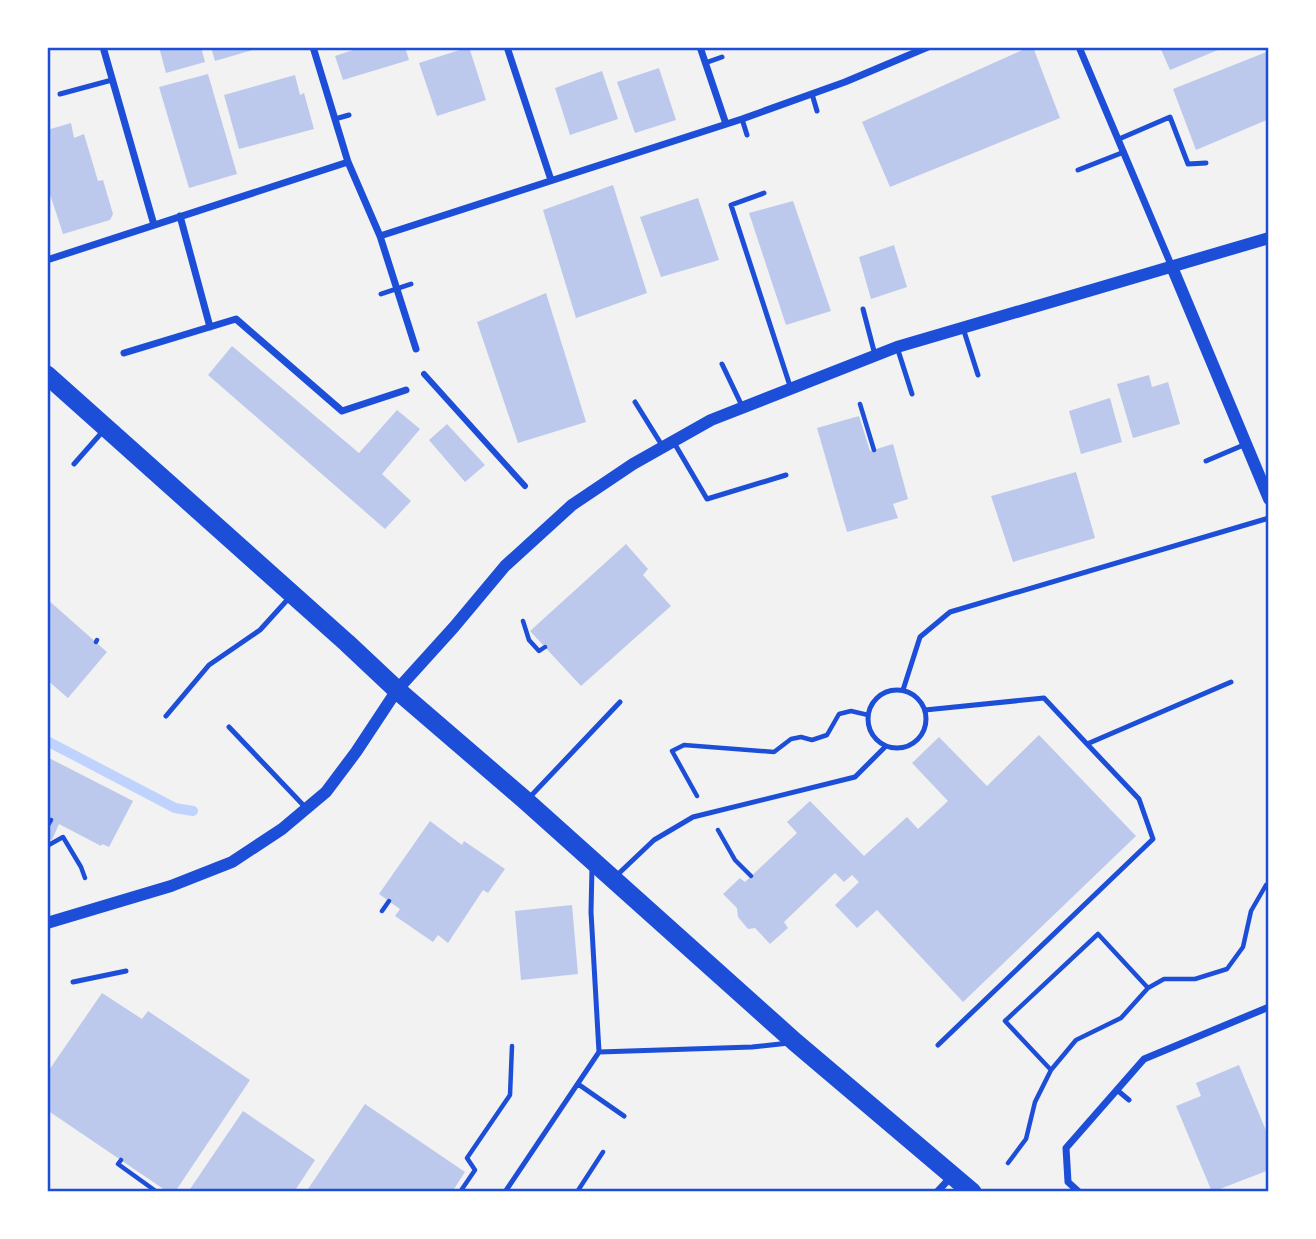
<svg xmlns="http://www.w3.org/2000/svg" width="1316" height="1239" font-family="'Nunito Sans',sans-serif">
  <rect width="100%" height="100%" fill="#f2f2f2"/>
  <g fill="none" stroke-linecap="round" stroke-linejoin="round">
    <path stroke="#bfd3fe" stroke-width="10" d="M 47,741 L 175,808 L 193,811"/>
  </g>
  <path fill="#bdc9ec" d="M 159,47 L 201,47 L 205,62 L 166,73 Z
    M 211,47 L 259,47 L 259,48 L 215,61 Z
    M 362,47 L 405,47 L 409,60 L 343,80 L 335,56 Z
    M 469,47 L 486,100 L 437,116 L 419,63 Z
    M 1029,47 L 1033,47 L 1060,118 L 890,187 L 862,122 Z
    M 1160,47 L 1225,47 L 1170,70 Z
    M 1269,51 L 1269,119 L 1196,150 L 1173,89 Z
    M 659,68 L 676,120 L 635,133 L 617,82 Z
    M 602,71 L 618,119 L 570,135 L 555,88 Z
    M 208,74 L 237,174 L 189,188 L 159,87 Z
    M 295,75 L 300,95 L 304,93 L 314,129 L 239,149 L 224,95 Z
    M 71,123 L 74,138 L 84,134 L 98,181 L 103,180 L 113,214 L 110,220 L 63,234 L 47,185 L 47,130 Z
    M 613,185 L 647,293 L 576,318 L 543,210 Z
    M 698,198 L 719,260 L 661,277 L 640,217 Z
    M 793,201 L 831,311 L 786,325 L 749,213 Z
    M 894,245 L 907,287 L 871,299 L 859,257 Z
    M 546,293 L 586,422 L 518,443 L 477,322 Z
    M 232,346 L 359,453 L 397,410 L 420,429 L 382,474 L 411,501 L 385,529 L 208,375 Z
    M 1149,375 L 1152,387 L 1168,382 L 1180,424 L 1133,438 L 1117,384 Z
    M 1110,398 L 1122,442 L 1081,454 L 1069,411 Z
    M 859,416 L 870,451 L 893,444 L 908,499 L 893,504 L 898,518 L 847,532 L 817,428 Z
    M 447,424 L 485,465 L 465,482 L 429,440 Z
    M 1076,472 L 1095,538 L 1013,562 L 991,496 Z
    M 626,544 L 648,569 L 643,575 L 671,606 L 581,686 L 530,631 Z
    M 47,599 L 107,652 L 68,698 L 47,680 Z
    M 1039,735 L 1136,836 L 963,1002 L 877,910 L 857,928 L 835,905 L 859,882 L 852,875 L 844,882 L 835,873 L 784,922 L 788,928 L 770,944 L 755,928 L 748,929 L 738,917 L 737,908 L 723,894 L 740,878 L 745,882 L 797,833 L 787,822 L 810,801 L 864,856 L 907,817 L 918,829 L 948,801 L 912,763 L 939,737 L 987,786 Z
    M 47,757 L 133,801 L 109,847 L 102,844 L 101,846 L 59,824 L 52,840 L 47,838 Z
    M 430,821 L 462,845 L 464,841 L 505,869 L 488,893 L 483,890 L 448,943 L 438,935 L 433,942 L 395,916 L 400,909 L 379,894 Z
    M 572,905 L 578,974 L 521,980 L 515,911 Z
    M 102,993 L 142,1019 L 148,1011 L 250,1080 L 175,1192 L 168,1192 L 47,1110 L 47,1073 Z
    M 1239,1065 L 1269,1138 L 1269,1170 L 1212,1192 L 1176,1106 L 1201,1096 L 1196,1083 Z
    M 365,1104 L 465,1172 L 452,1192 L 306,1192 Z
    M 243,1111 L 315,1160 L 294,1192 L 188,1192 Z"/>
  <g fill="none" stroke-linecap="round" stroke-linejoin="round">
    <path stroke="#1d4ed8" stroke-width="4.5" d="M 860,404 L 874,450
      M 523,621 L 529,640 L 539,651 L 545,647
      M 96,642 L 97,640
      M 697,796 L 672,751 L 684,745 L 774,752 L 791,739 L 801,737 L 812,740 L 827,735 L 839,714 L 851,711 L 868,715
      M 47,827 L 51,820
      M 718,830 L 735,860 L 751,876
      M 47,846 L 63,837 L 81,867 L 85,878
      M 382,911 L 389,901
      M 1051,1070 L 1005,1021 L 1098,934 L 1148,988
      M 121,1160 L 118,1164 L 157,1192
      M 1008,1163 L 1026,1139 L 1035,1102 L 1051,1070 L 1076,1040 L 1121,1018 L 1148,988 L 1164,979 L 1195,979 L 1227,969 L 1243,947 L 1251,911 L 1266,885 L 1269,884
      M 460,1192 L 475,1170 L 467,1158 L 510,1095 L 512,1046
      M 577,1192 L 603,1152"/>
    <path stroke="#1d4ed8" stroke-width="5" d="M 705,63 L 722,57
      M 60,94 L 112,80
      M 812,94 L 817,111
      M 335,119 L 349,115
      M 742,119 L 747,135
      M 1119,139 L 1170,117 L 1188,164 L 1206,163
      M 1078,170 L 1124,152
      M 764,193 L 731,205 L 791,389
      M 381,294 L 411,284
      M 863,309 L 875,355
      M 963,328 L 978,375
      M 897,347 L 912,394
      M 722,364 L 743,408
      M 635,402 L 663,447
      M 673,441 L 707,499 L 786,475
      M 1206,461 L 1246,444
      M 74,464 L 104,430
      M868 719a29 29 0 1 1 58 0a29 29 0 1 1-58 0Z
      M 903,690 L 920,637 L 950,612 L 1269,518
      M 925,710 L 1044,698 L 1087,744 L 1231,682
      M 166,716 L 209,665 L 260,630 L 289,598
      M 229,727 L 306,808
      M 528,799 L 620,702
      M 615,877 L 654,840 L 693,817 L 855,777 L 886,746
      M 73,982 L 126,971
      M 938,1045 L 1153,839 L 1139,799 L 1087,744
      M 599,1052 L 752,1047 L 789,1043
      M 578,1084 L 624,1116
      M 1117,1090 L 1129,1100
      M 505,1192 L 599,1052 L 591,912 L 592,867"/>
    <path stroke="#1d4ed8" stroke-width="6" d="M 424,374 L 525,486"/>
    <path stroke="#1d4ed8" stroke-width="7" d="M 103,47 L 154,225
      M 313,47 L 348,162 L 380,236 L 416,349
      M 507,47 L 551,180
      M 700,47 L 726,124
      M 1079,47 L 1172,267
      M 180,216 L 210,327
      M 380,236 L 742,119 L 845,82 L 928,47
      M 47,260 L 348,162
      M 124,353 L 236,319 L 342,411 L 406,390
      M 937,1192 L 951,1177
      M 1079,1192 L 1068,1182 L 1066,1148 L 1144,1059 L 1269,1007"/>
    <path stroke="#1d4ed8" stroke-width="12" d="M 1172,267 L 1269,499
      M 47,923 L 171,886 L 232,862 L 282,829 L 326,792 L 356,752 L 397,690 L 454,627 L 505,566 L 572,505 L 633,464 L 711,420 L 897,347 L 1269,238"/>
    <path stroke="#1d4ed8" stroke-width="19" d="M 47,375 L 347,643 L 397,690 L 526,801 L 795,1042 L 972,1192"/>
  </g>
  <rect width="1316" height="1239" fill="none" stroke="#ffffff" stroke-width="98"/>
  <rect x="49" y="49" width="1218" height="1141" fill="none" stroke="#1d4ed8" stroke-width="2.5"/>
</svg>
